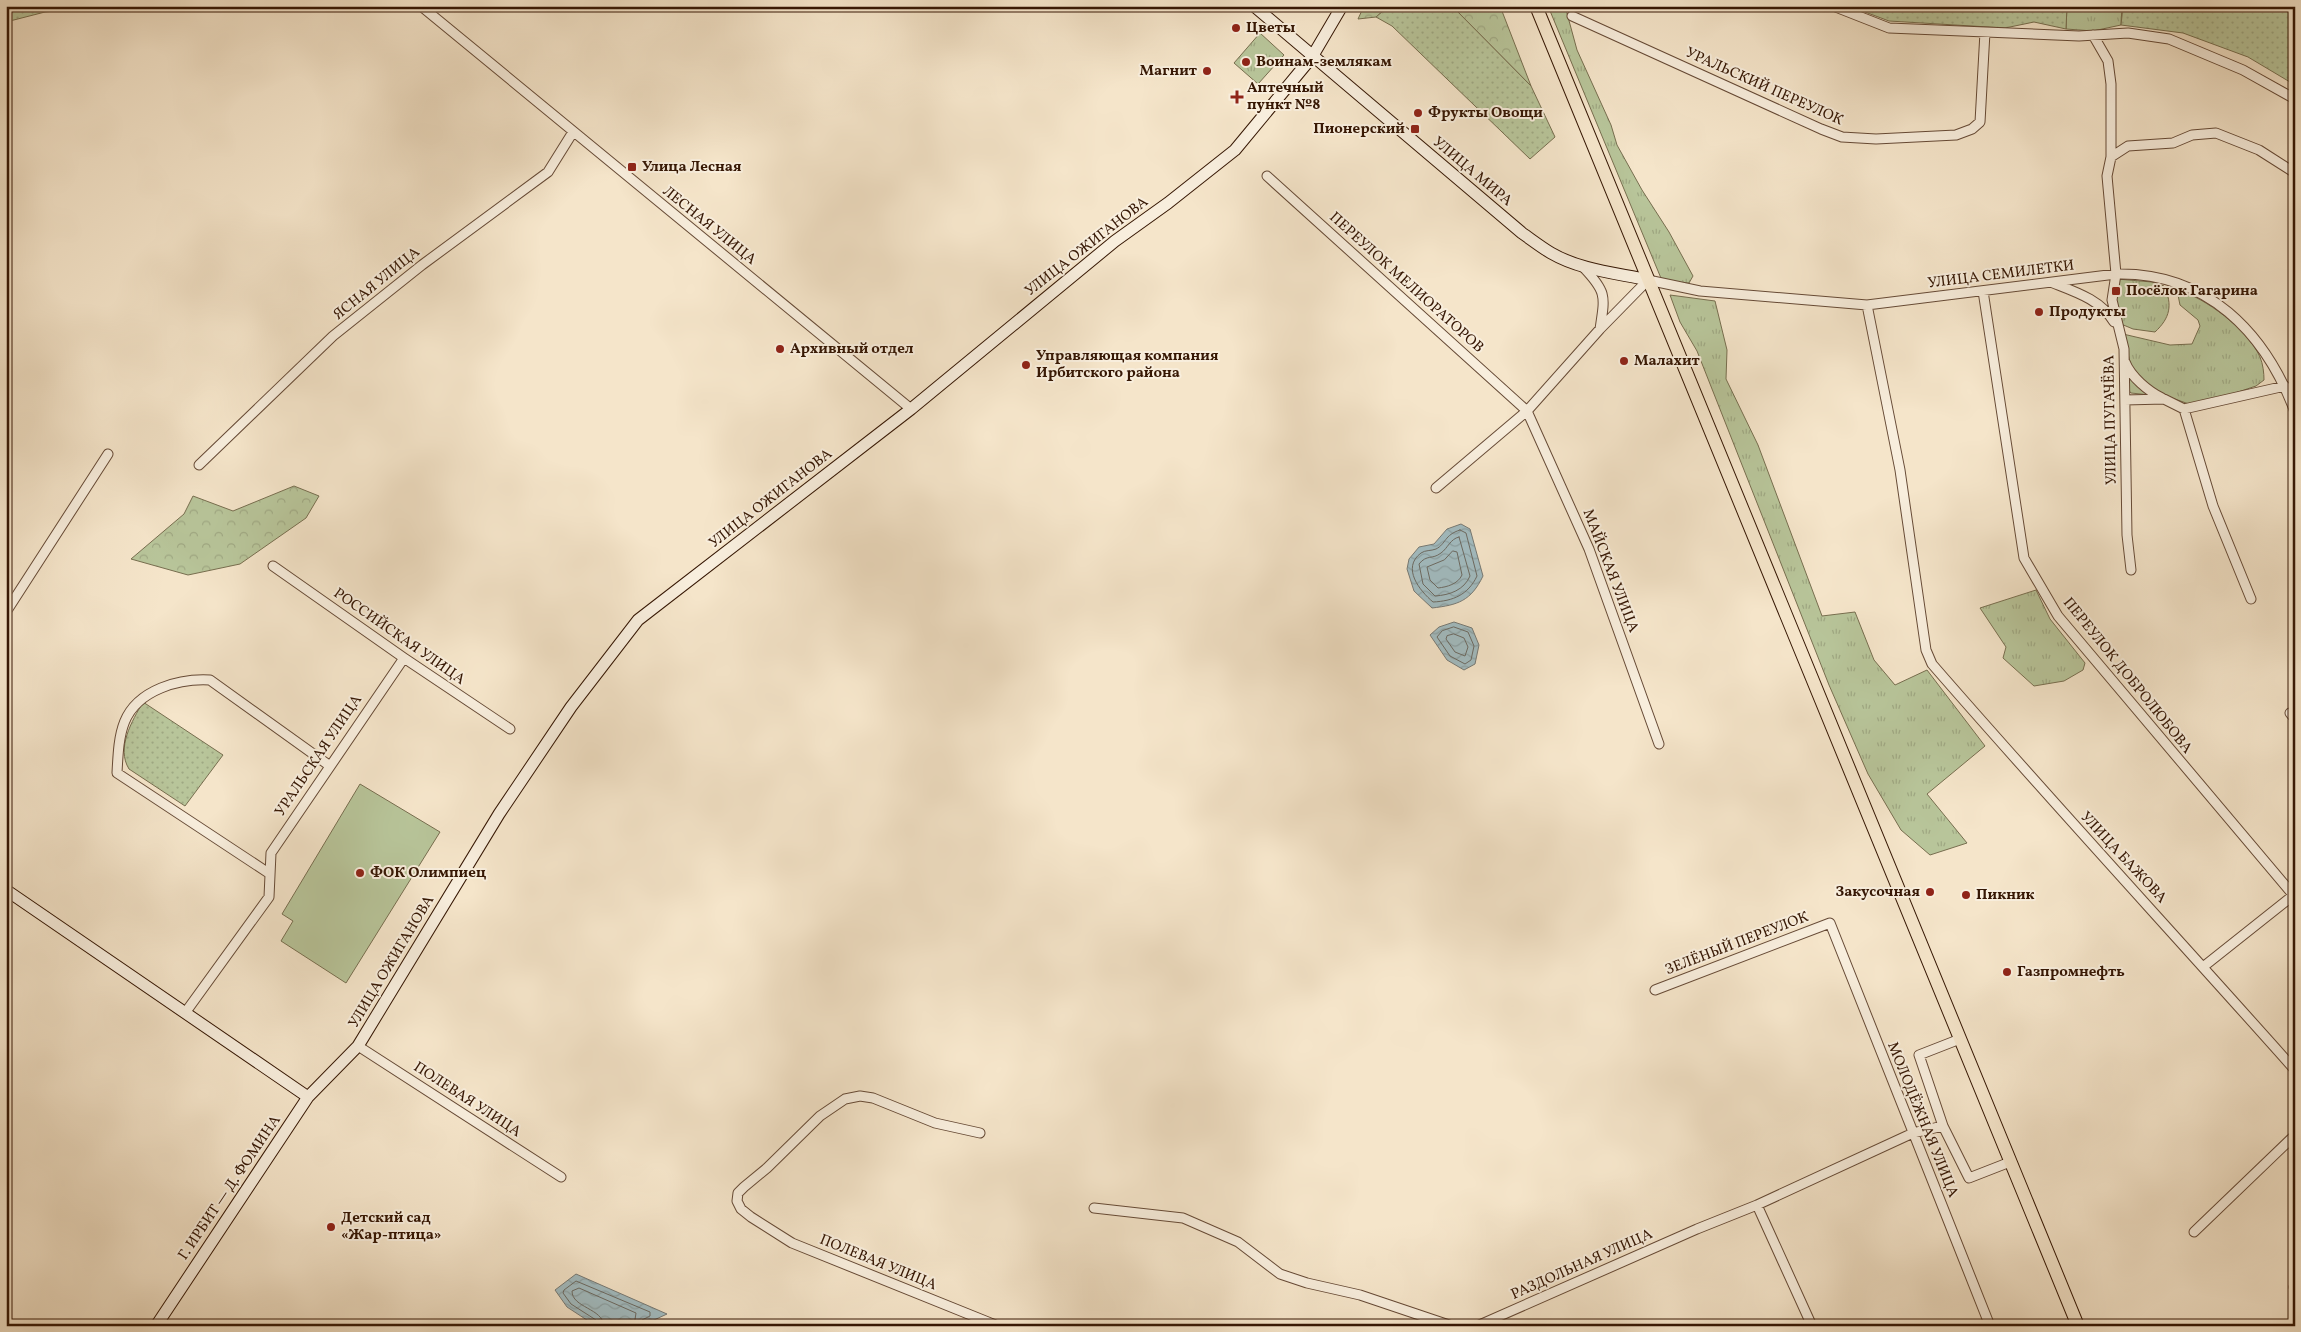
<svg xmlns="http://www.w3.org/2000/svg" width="2301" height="1332" font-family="Vollkorn,serif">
  <defs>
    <pattern id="grass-tufts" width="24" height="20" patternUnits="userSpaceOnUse" patternTransform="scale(1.25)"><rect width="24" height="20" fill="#b8c59a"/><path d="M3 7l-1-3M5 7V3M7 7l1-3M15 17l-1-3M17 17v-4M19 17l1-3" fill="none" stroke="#9fa883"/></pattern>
    <pattern id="forest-crowns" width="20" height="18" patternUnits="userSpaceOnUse" patternTransform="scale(1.25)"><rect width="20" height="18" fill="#b8c59a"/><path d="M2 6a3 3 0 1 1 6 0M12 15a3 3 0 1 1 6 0" fill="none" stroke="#9fa883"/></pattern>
    <pattern id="park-dots" width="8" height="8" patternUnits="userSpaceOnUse" patternTransform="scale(1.25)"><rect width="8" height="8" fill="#b8c59a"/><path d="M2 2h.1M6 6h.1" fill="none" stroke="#9fa883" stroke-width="1.8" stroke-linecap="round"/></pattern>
    <pattern id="water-waves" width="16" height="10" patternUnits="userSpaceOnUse" patternTransform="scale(1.25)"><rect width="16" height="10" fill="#a2bcc1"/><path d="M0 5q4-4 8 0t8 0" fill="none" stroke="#8ca1a4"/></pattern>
  </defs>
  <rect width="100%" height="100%" fill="#f5e5ca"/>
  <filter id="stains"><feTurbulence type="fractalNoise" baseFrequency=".004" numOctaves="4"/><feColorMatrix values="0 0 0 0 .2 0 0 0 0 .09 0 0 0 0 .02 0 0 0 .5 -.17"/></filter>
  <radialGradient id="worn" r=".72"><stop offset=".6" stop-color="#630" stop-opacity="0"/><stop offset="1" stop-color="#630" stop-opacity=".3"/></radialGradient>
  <path fill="url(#grass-tufts)" stroke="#776e4f" d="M 1548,6 L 1565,6 L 1577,50 L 1611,125 L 1617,145 L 1642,190 L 1669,232 L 1693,276 L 1689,283 L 1663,283 Z
    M 2067,6 L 2122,6 L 2121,25 L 2093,31 L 2066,29 Z
    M 2271,6 L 2295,6 L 2295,14 L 2293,14 Z
    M 1260,33 L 1284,55 L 1258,84 L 1234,63 Z
    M 2117,279 L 2152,282 L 2164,286 C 2173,305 2170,318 2155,332 L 2133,329 L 2121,324 L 2116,308 Z
    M 2177,290 C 2205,297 2248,330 2260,357 C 2263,364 2264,373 2264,380 L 2256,386 L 2223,397 L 2189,404 L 2169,397 L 2131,393 L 2126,387 L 2131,366 L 2123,334 L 2170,345 L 2192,344 L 2200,326 L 2198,320 L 2180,305 Z
    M 1670,295 L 1715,301 L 1727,350 L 1726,379 L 1758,445 L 1822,616 L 1855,612 L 1874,660 L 1895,685 L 1927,670 L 1985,746 L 1927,794 L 1967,843 L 1930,855 L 1901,830 L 1868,774 L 1829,685 L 1697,351 L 1680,322 Z
    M 2036,590 L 2050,619 L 2085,663 L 2083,670 L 2064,681 L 2034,686 L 2003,658 L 2006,647 L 1980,608 Z"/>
  <path fill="url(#forest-crowns)" stroke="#776e4f" d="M 1364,6 L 1389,6 L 1376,17 L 1358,19 Z
    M 1452,6 L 1500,6 L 1531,86 Z
    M 294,486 L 319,496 L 306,518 L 240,564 L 188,575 L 131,559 L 184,514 L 193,496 L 233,511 Z"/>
  <path fill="url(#park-dots)" stroke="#776e4f" d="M 6,6 L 95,6 L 45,12 L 6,22 Z
    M 1389,6 L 1452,6 L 1531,86 L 1555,137 L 1530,159 L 1392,26 L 1376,17 Z
    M 1849,6 L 2067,6 L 2066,29 L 2034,22 L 2005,28 L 1889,21 Z
    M 2123,6 L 2271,6 L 2295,14 L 2295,85 L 2248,57 L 2183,33 L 2121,25 Z
    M 143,702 L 223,755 L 185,806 L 129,769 C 116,748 132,721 143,702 Z"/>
  <path fill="#b8c59a" stroke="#776e4f" d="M 360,784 L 440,832 L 346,983 L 281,941 L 293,921 L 282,914 Z"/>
  <path fill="url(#water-waves)" stroke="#777a75" d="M 1461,524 L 1470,529 L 1483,576 C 1471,601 1458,605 1432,608 L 1414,591 L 1407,569 L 1409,559 L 1419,547 L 1434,544 L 1447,529 Z
    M 1454,622 L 1472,628 L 1479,645 L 1475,664 L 1464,670 L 1447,660 L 1430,635 L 1439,627 Z
    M 576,1274 L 667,1314 L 641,1326 L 596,1326 L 567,1307 L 555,1290 Z"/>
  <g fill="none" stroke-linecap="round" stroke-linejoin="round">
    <path stroke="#6c6a62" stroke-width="1" d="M 1460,530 L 1466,533 L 1477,576 C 1468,595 1453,601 1433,602 C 1420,591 1401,568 1421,553 C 1425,550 1431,551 1436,549 C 1446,544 1444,535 1460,530 Z
      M 1459,537 L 1470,576 C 1464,590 1450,595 1435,596 L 1423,584 L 1419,564 C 1427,554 1432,560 1441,553 C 1448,548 1450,539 1459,537 Z
      M 1453,551 L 1457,552 L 1462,575 C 1458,584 1447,587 1438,588 L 1430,580 L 1427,567 L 1444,560 Z
      M 1454,627 L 1468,632 L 1474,646 L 1471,660 L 1465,664 L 1450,656 L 1437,637 L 1442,631 Z
      M 1454,634 L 1464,638 L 1468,647 L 1465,656 L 1455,652 L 1446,639 L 1447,636 Z
      M 598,1326 L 596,1320 L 571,1304 L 563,1293 L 564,1290 L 576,1281 L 650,1312 L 650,1316 L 642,1320 L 641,1326
      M 604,1326 C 603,1308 572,1308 572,1291 L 579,1288 L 636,1313 L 634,1326"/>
    <g stroke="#664a36" stroke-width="11">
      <path id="street" d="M 421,6 L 911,409
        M 1833,6 L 1889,28 L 2079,36 L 2128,33 L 2169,39 L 2243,70 L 2295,99
        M 1572,16 L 1821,129 L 1842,137 L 1876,139 L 1956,135 L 1972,129 L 1980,122 L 1985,32
        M 2093,35 L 2108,61 L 2111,84 L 2111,157 L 2107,176 L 2116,274 L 2112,300 L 2124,349 L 2127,535 L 2131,570
        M 2111,157 L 2128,146 L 2173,143 L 2192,135 L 2216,133 L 2259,150 L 2295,173
        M 1267,176 L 1527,411 L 1589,549 L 1659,744
        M 1583,267 C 1607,292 1605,296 1600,329
        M 2053,283 C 2076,292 2101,300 2114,322
        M 1983,291 L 2024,558 L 2058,616 L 2295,897
        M 1867,305 L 1900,470 L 1926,650 L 1932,664 C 2051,801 2174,934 2295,1070
        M 2125,362 C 2131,377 2148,391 2162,398
        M 2125,400 L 2164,399 L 2184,409 L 2285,386
        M 2184,409 L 2213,506 L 2251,599
        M 199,465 L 333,336 L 422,265 L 548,172 L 573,132
        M 1436,488 L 1527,411 L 1600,329 L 1648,280 L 1700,291 L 1867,305 L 2116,274 C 2207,272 2265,332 2295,412
        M 273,566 L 404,658 L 510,729
        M 6,612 L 108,454
        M 2290,713 L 2295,719
        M 270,874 L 117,773 C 119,734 120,705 161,688 C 178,681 192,679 210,680 L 330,766
        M 2203,967 L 2295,894
        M 1655,990 L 1830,923 L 1990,1326
        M 185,1013 L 269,897 L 271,853 L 404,658
        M 1960,1039 L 1919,1055 L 1943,1126 L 1969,1178 L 2010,1162
        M 358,1046 L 561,1177
        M 980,1133 L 935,1123 L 873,1098 L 860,1096 L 845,1099 L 820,1116 L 767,1168 L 744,1187 L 738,1193 L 737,1201 L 741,1209 L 751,1217 L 792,1243 L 998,1326
        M 1757,1205 L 1812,1326
        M 1094,1208 L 1183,1218 L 1238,1242 L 1280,1274 L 1307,1283 L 1360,1295 L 1452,1326
        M 2194,1232 L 2295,1135
        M 2294,1287 L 2295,1289
        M 1477,1326 L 1697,1229 L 1757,1205 L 1913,1133 L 1943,1126"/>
    </g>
    <g stroke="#361704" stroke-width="13">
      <path id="secondary" d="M 1254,6 L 1522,233 C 1532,240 1541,247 1551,253 C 1580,270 1616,273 1648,280
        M 6,890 L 308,1097
        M 156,1326 L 308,1097 L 358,1046 L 499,814 L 571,707 L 638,620 L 911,409 L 1115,241 L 1168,203 L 1235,150 L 1312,57 L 1342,6"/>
    </g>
    <g stroke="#361704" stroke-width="14">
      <path id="primary" d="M 1536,6 L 2078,1326"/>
    </g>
    <use href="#street" stroke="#f8eedd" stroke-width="9"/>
    <use href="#secondary" stroke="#f8eedd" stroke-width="11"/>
    <use href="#primary" stroke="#f5e5ca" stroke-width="12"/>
  </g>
  <g fill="#8f2418" stroke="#f8eedd" stroke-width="2">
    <circle cx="1236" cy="28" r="5"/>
    <circle cx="1246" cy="62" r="5"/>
    <circle cx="1207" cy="71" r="5"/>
    <path d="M1234.5 89.5h5v5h5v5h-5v5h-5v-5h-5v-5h5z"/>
    <circle cx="1418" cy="113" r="5"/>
    <rect x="1410" y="124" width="10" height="10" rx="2.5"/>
    <rect x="627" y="162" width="10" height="10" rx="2.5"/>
    <rect x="2111" y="286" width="10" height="10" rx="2.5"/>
    <circle cx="2039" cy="312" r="5"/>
    <circle cx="780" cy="349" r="5"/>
    <circle cx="1624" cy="361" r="5"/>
    <circle cx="1026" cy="365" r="5"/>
    <circle cx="360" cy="873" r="5"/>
    <circle cx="1930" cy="892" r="5"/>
    <circle cx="1966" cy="895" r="5"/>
    <circle cx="2007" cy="972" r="5"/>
    <circle cx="331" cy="1227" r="5"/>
  </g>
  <g text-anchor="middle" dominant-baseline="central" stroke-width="4" stroke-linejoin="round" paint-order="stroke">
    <g font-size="15" font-weight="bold" fill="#361704" stroke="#f8eedd" text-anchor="start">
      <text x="1246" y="28">Цветы</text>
      <text x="1256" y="62">Воинам-землякам</text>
      <text x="1197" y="71" text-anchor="end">Магнит</text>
      <text x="1247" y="88">Аптечный<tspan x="1247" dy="17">пункт №8</tspan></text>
      <text x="1428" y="113">Фрукты Овощи</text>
      <text x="1405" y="129" text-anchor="end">Пионерский</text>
      <text x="642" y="167">Улица Лесная</text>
      <text x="2126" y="291">Посёлок Гагарина</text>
      <text x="2049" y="312">Продукты</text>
      <text x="790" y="349">Архивный отдел</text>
      <text x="1036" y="356">Управляющая компания<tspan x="1036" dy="17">Ирбитского района</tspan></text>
      <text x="1634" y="361">Малахит</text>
      <text x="370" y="873">ФОК Олимпиец</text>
      <text x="1920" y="892" text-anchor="end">Закусочная</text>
      <text x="1976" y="895">Пикник</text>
      <text x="2017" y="972">Газпромнефть</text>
      <text x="341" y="1218">Детский сад<tspan x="341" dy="17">«Жар-птица»</tspan></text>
    </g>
    <g font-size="15" fill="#361704" stroke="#f8eedd">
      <text transform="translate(1764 87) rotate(24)">УРАЛЬСКИЙ ПЕРЕУЛОК</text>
      <text transform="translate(1472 172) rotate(40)">УЛИЦА МИРА</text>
      <text transform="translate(709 226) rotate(39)">ЛЕСНАЯ УЛИЦА</text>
      <text transform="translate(1087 247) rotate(-38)">УЛИЦА ОЖИГАНОВА</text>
      <text transform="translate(2001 275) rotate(-7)">УЛИЦА СЕМИЛЕТКИ</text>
      <text transform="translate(1406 283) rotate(42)">ПЕРЕУЛОК МЕЛИОРАТОРОВ</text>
      <text transform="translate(377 284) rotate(-39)">ЯСНАЯ УЛИЦА</text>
      <text transform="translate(2111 420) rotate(-91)">УЛИЦА ПУГАЧЁВА</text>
      <text transform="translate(771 499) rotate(-38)">УЛИЦА ОЖИГАНОВА</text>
      <text transform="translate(1610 571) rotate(69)">МАЙСКАЯ УЛИЦА</text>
      <text transform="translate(399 637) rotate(35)">РОССИЙСКАЯ УЛИЦА</text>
      <text transform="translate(2127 676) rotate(51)">ПЕРЕУЛОК ДОБРОЛЮБОВА</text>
      <text transform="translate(319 756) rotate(-56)">УРАЛЬСКАЯ УЛИЦА</text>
      <text transform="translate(2123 858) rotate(47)">УЛИЦА БАЖОВА</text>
      <text transform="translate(1737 944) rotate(-21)">ЗЕЛЁНЫЙ ПЕРЕУЛОК</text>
      <text transform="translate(392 962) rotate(-59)">УЛИЦА ОЖИГАНОВА</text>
      <text transform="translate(467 1100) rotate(33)">ПОЛЕВАЯ УЛИЦА</text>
      <text transform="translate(1922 1120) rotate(68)">МОЛОДЁЖНАЯ УЛИЦА</text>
      <text transform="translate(230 1188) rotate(-56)">Г. ИРБИТ — Д. ФОМИНА</text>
      <text transform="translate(878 1263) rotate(22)">ПОЛЕВАЯ УЛИЦА</text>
      <text transform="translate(1582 1265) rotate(-24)">РАЗДОЛЬНАЯ УЛИЦА</text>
    </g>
  </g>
  <rect width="2301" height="1332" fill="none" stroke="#f5e5ca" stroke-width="25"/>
  <rect x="8" y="8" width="2286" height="1317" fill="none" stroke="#361704" stroke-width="2.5"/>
  <rect x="12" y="12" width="2276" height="1307" fill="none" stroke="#361704"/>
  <rect width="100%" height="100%" filter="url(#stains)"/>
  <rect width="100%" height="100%" fill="url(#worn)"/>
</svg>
